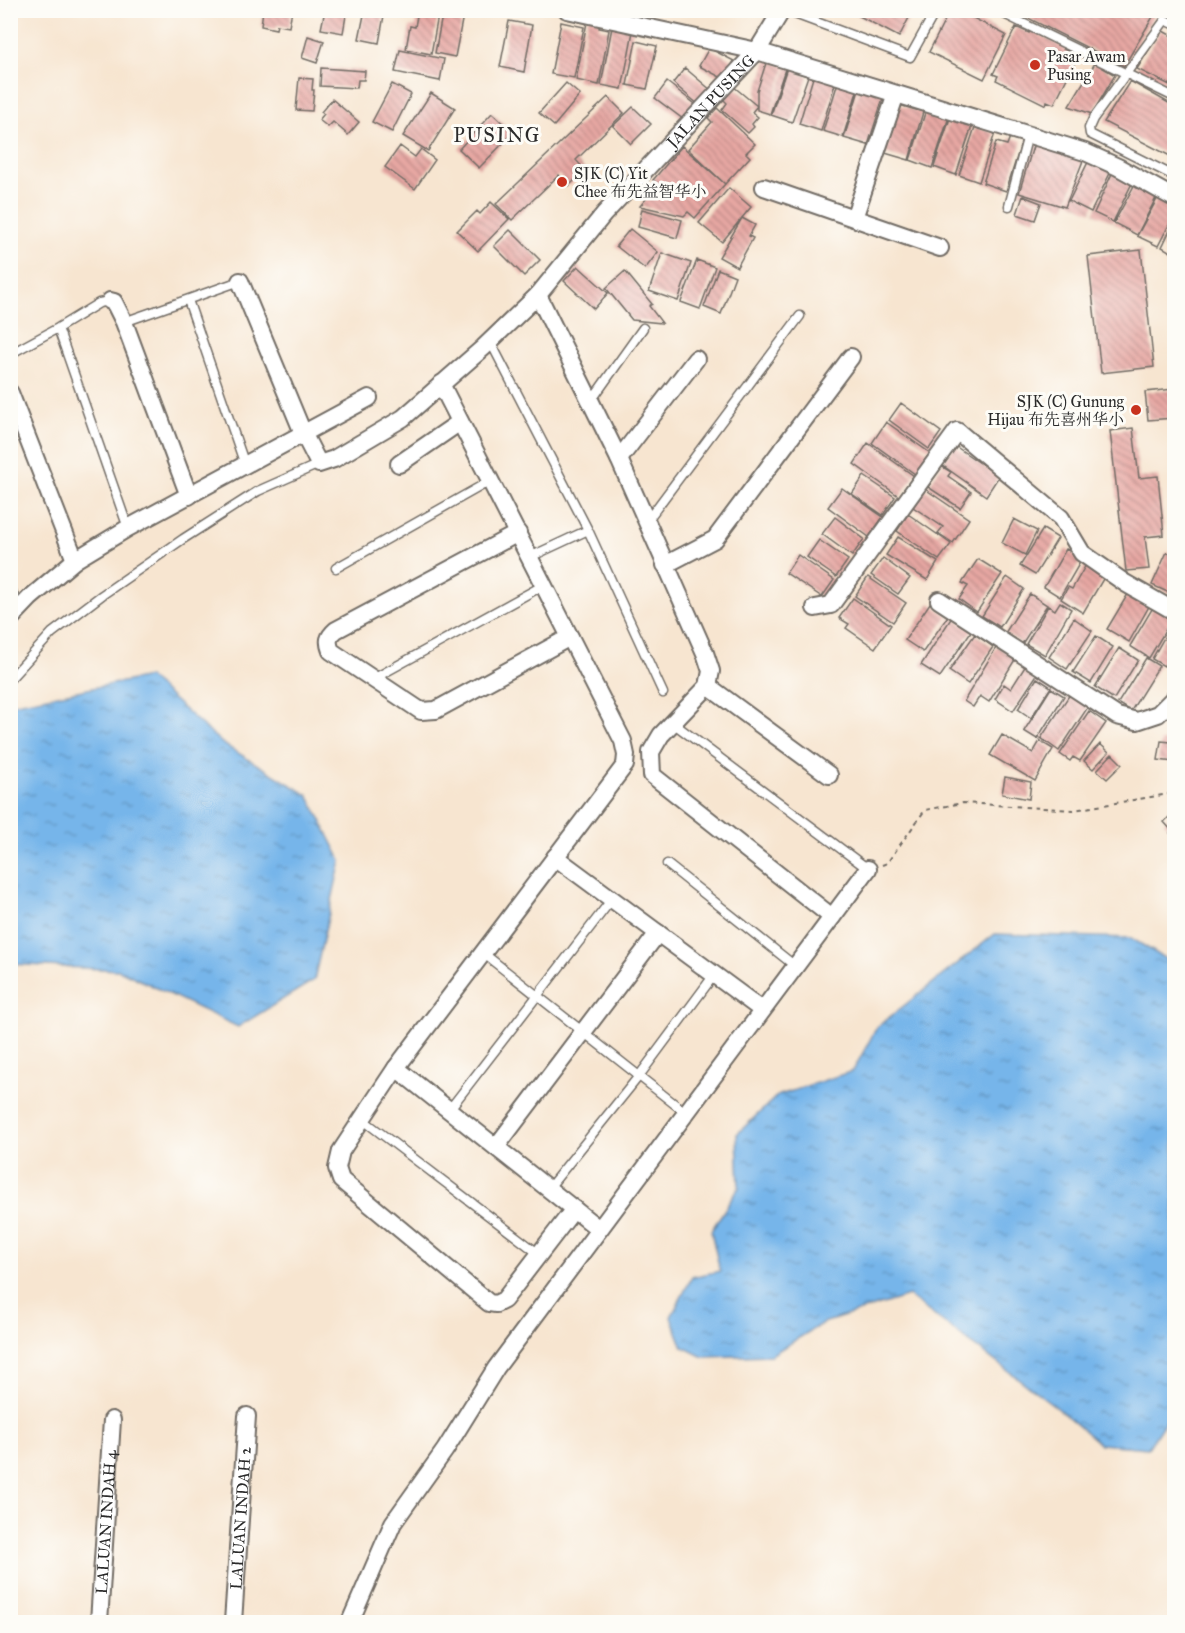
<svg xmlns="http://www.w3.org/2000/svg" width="1185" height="1633" font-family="'IM FELL Great Primer','Noto Serif SC',serif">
  <defs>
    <pattern id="water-ripples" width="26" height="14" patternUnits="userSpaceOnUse" patternTransform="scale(1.5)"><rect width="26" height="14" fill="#76b5ea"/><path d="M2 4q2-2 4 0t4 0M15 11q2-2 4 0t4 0" fill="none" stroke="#6193be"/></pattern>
    <pattern id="building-back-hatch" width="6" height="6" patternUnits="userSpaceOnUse" patternTransform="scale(1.5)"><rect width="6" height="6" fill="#e7a7a3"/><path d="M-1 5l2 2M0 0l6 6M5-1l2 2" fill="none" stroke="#bb8885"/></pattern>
  </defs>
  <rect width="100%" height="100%" fill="#fdfcf7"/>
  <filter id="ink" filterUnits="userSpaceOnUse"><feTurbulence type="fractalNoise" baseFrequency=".0167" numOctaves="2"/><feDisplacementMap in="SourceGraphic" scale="12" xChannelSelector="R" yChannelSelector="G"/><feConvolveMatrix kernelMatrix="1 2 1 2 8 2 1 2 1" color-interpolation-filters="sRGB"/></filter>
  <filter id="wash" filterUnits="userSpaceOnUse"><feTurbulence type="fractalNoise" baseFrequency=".008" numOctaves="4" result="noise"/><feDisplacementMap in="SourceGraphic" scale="24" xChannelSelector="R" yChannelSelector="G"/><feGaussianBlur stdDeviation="1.35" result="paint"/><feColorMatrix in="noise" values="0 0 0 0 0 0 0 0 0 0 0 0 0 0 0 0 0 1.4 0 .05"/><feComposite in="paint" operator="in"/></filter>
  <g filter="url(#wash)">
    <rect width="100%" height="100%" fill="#f7e5d0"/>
    <path fill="url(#water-ripples)" stroke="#50708a" stroke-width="1.5" d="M 148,677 L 223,744 L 308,795 L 341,860 L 314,980 L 238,1027 L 119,970 L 11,964 L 11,704 Z
      M 995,934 L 1131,938 L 1174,964 L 1174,1408 L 1148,1448 L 1100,1444 L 1055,1406 L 908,1296 L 823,1323 L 771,1355 L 703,1357 L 683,1347 L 671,1317 L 692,1277 L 720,1271 L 711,1231 L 739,1187 L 737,1134 L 777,1096 L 853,1071 L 877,1027 Z"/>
    <g id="blocks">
      <path fill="url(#building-back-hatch)" d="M 263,10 L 292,10 L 289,27 L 277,25 L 276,29 L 261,26 Z
        M 325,10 L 347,10 L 343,33 L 321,29 Z
        M 365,10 L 385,10 L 379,43 L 359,39 Z
        M 418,10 L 439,10 L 431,54 L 406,49 L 410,26 L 415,27 Z
        M 443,10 L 464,10 L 455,57 L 435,53 Z
        M 848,10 L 913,10 L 899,37 Z
        M 950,10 L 958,10 L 1006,35 L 984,79 L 929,52 Z
        M 1022,10 L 1157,10 L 1124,66 L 1020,14 Z
        M 588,17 L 601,19 L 599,28 L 609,30 L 599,85 L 576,80 Z
        M 509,21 L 532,25 L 524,72 L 500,67 Z
        M 561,22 L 584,27 L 574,78 L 551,74 Z
        M 613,22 L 634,26 L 622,89 L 601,85 Z
        M 1016,27 L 1029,33 L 1030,30 L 1064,47 L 1063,49 L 1078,56 L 1054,104 L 1047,101 L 1046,105 L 996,80 L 998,76 L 993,74 Z
        M 1161,30 L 1174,37 L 1174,87 L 1137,69 Z
        M 308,36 L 324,41 L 317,63 L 302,58 Z
        M 636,41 L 657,46 L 647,89 L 627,85 Z
        M 709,48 L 734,61 L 724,79 L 699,66 Z
        M 400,50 L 444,59 L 440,81 L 395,72 Z
        M 767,60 L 786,66 L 770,114 L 757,110 L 757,91 Z
        M 789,62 L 802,66 L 799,73 L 808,76 L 792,122 L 771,115 Z
        M 1095,63 L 1115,75 L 1092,114 L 1069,106 Z
        M 321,68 L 365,71 L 364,80 L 358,80 L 357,88 L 320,86 Z
        M 685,68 L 712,91 L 699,105 L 673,83 Z
        M 815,71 L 837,77 L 821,131 L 799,124 Z
        M 299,78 L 313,79 L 312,90 L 314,90 L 312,111 L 296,110 Z
        M 839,79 L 859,85 L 843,137 L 823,131 Z
        M 1130,81 L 1174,106 L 1174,158 L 1104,122 Z
        M 667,82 L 699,107 L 687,122 L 655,98 Z
        M 566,83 L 580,95 L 554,126 L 539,113 Z
        M 392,84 L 411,94 L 392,132 L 372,122 Z
        M 861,84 L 885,92 L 868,145 L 844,138 Z
        M 733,86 L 757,106 L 752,112 L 758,117 L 752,124 L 754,127 L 748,133 L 722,110 L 727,103 L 722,98 Z
        M 431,93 L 455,108 L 428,151 L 403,136 Z
        M 608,97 L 624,113 L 576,160 L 585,170 L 569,186 L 559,175 L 512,220 L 496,204 Z
        M 332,99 L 359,122 L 348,135 L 333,122 L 328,127 L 319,120 L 324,114 L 321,112 Z
        M 899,105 L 923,112 L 909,160 L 885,153 Z
        M 633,107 L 651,124 L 631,144 L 613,126 Z
        M 927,107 L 950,114 L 932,168 L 910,160 Z
        M 717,108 L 755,144 L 746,153 L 750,157 L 725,184 L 688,149 L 712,122 L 708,118 Z
        M 492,113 L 513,133 L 479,168 L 459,149 Z
        M 950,118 L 972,126 L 956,175 L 934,167 Z
        M 975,127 L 995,133 L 979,182 L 959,175 Z
        M 1010,137 L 1022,141 L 1006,191 L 983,183 L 996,142 L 1007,145 Z
        M 1034,143 L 1084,158 L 1065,207 L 1019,193 Z
        M 400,146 L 415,157 L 421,149 L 435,160 L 415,189 L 385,167 Z
        M 682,146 L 725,184 L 695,218 L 688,212 L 684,216 L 640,206 L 658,185 L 653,180 Z
        M 1091,156 L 1113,167 L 1091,212 L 1069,201 Z
        M 1115,167 L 1135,177 L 1113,222 L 1094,213 Z
        M 1136,182 L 1158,194 L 1137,235 L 1114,223 Z
        M 729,188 L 751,207 L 722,242 L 699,223 Z
        M 1161,192 L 1174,199 L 1174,215 L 1158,246 L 1137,236 Z
        M 1023,196 L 1041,203 L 1035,220 L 1017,214 Z
        M 491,202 L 509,219 L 478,251 L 457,231 L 477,211 L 480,214 Z
        M 642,209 L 682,220 L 677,238 L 638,227 Z
        M 742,218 L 755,225 L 749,236 L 753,238 L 737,267 L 719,257 Z
        M 1174,222 L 1174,254 L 1162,247 Z
        M 630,229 L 658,252 L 645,269 L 616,246 Z
        M 510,230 L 540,260 L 524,276 L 494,246 Z
        M 1141,250 L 1154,367 L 1101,373 L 1088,256 Z
        M 662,253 L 691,263 L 678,301 L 649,291 Z
        M 697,260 L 715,267 L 700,309 L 681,302 Z
        M 578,266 L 608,293 L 594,309 L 564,281 Z
        M 718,269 L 735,276 L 721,314 L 704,307 Z
        M 625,271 L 652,304 L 649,306 L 662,323 L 632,320 L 606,288 Z
        M 1174,389 L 1174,418 L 1148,420 L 1145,392 Z
        M 901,403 L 941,432 L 929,449 L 889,420 Z
        M 886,422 L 930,453 L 915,474 L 872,443 Z
        M 1133,428 L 1139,478 L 1158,476 L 1164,535 L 1145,537 L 1149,569 L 1126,571 L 1110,431 Z
        M 868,443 L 914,476 L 900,497 L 854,464 Z
        M 955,446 L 999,476 L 986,496 L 942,465 Z
        M 941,466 L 951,472 L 948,476 L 971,492 L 960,508 L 928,487 Z
        M 864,476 L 895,497 L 883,515 L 852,494 Z
        M 842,488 L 883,517 L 869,537 L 828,507 Z
        M 925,489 L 969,519 L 953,543 L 938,533 L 943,527 L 913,507 Z
        M 908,514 L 951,544 L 939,560 L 897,531 Z
        M 835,517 L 864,539 L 852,556 L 822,534 Z
        M 1014,519 L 1037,531 L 1025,555 L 1002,543 Z
        M 1043,529 L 1058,538 L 1035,575 L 1020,566 Z
        M 898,537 L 938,562 L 927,580 L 886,555 Z
        M 819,540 L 848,560 L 836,577 L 807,557 Z
        M 1066,549 L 1082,559 L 1060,597 L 1044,587 Z
        M 1167,552 L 1174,556 L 1174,595 L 1152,585 Z
        M 798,555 L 834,580 L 822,597 L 786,573 Z
        M 883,558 L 910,578 L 898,594 L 871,575 Z
        M 978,559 L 1002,574 L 977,612 L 959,599 L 968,586 L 962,583 Z
        M 1087,563 L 1106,574 L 1083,613 L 1061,599 L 1068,587 L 1072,589 Z
        M 868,577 L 906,603 L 893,622 L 855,596 Z
        M 1007,577 L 1024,589 L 1000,627 L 982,616 Z
        M 1131,589 L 1152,601 L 1129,642 L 1107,629 Z
        M 1030,594 L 1047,605 L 1022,644 L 1005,633 Z
        M 853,598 L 891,625 L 875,648 L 846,628 L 849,624 L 839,618 Z
        M 1060,602 L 1071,609 L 1045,655 L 1026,644 L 1048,606 L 1055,610 Z
        M 930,603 L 948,616 L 923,652 L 905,640 Z
        M 1155,604 L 1174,616 L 1149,658 L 1130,646 Z
        M 952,617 L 972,630 L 940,677 L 921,665 Z
        M 1074,618 L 1092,631 L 1067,669 L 1049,657 Z
        M 1174,620 L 1174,666 L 1167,661 L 1164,666 L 1152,659 Z
        M 975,634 L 993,647 L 968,684 L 949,671 Z
        M 1096,636 L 1113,647 L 1091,683 L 1073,672 Z
        M 997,646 L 1016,658 L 989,702 L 980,696 L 973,707 L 964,701 Z
        M 1119,648 L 1138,660 L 1114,699 L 1095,687 Z
        M 1146,658 L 1159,666 L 1131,711 L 1118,703 Z
        M 1026,665 L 1038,673 L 1013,711 L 995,699 L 1004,684 L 1011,689 Z
        M 1037,678 L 1051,687 L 1031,718 L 1018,709 Z
        M 1051,688 L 1064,696 L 1037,739 L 1024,731 Z
        M 1070,694 L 1088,707 L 1059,751 L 1041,738 Z
        M 1089,711 L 1106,723 L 1080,761 L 1073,757 L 1070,761 L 1060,754 Z
        M 1002,735 L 1033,753 L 1040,741 L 1053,749 L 1035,781 L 990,755 Z
        M 1172,737 L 1174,737 L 1174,762 L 1158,760 L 1161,741 L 1171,742 Z
        M 1100,744 L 1109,752 L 1093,769 L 1084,761 Z
        M 1112,754 L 1122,764 L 1107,779 L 1097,770 Z
        M 1005,777 L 1031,782 L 1029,799 L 1002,794 Z
        M 1174,812 L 1174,838 L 1170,833 L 1172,831 L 1164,822 Z"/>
    </g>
  </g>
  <g filter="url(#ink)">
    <use href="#blocks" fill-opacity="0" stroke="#726c65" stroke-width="1.5"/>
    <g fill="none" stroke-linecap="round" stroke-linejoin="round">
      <g stroke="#726c65" stroke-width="11">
        <path id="service" d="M 784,10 L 910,57 L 936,10
          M 996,10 L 1174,97
          M 1174,24 L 1165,20 L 1093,119 L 1089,128 L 1090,134 L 1174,176
          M 1009,206 L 1028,135
          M 188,300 L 245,465
          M 124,322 L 240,281
          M 58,328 L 128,528
          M 490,341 L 588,530 L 663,693
          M 10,354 L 58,328 L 99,303 L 110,301
          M 591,401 L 643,328
          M 647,521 L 800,316
          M 530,557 L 588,530
          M 336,568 L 490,481
          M 10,586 L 19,610
          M 10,679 L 52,633 L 102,595 L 183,539 L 258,491 L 319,464
          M 373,679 L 544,585
          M 673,723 L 868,869
          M 667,864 L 795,966
          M 483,953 L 686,1113
          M 449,1110 L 612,899
          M 362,1119 L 539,1254
          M 548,1189 L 639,1076 L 714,975"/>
      </g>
      <g stroke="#726c65" stroke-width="20">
        <g id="minor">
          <path d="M 567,10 L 757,51 L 1085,152 L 1118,167 L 1174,198"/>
          <path d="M 764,187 L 940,248"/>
          <path d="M 854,218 L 896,94"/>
          <path id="s1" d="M 240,281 L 303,433 L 319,464 L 334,459 L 403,418 L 483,348 L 538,295 L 604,214 L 757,51 L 782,10"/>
          <path d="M 538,295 L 619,459 L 705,653 L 711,671 L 708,686 L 661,735 L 651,752 L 652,775 L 832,917"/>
          <path d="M 110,301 L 114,302 L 124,322 L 189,496"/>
          <path d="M 441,384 L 623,741 L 626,755 L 625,765 L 396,1068 L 362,1119 L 341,1151 L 337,1168 L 341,1180 L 489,1303 L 496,1304 L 504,1300 L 574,1209"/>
          <path d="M 10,393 L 75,560"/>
          <path d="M 619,459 L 696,359"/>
          <path d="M 399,464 L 460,422"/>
          <path d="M 518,533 L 336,630 C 328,637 327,641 331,651 L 421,711 L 436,710 L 570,637"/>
          <path d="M 665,565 L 715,539 L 851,357"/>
          <path d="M 939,600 L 1117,716 L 1137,721 L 1158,714 L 1174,698"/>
          <path d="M 815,608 L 831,605 L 957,431 L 1061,518 L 1082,553 L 1125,583 L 1174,611"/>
          <path d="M 10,619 L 30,598 L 75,560 L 128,528 L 369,398"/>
          <path d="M 708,686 L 829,775"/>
          <path d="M 555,857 L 762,1010"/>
          <path d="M 396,1068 L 599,1229"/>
          <path d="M 496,1147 L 658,933"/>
          <path id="s2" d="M 99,1622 L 112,1420"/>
          <path id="s3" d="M 233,1622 L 247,1416"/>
          <path d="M 350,1622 L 393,1523 L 445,1450 L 496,1368 L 868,869"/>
        </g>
      </g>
      <path stroke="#726c65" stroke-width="2" stroke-dasharray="4.5 4.5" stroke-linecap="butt" d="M 882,865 L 887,863 L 925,810 L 963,803 L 1074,810 L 1174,793"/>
      <use href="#service" stroke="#fff" stroke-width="8"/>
      <use href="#minor" stroke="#fff" stroke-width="16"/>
    </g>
  </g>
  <g fill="#c8321e" stroke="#fdfcf7" stroke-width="2">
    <circle cx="1035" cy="65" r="6"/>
    <circle cx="562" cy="182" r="6"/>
    <circle cx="1136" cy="410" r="6"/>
  </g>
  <g text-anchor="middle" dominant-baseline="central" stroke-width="6" stroke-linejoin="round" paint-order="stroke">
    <g font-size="16" fill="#2b2b2b" stroke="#fdfcf7" text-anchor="start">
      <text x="1047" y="56">Pasar Awam<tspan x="1047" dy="18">Pusing</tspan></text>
      <text x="574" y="173">SJK (C) Yit<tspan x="574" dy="18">Chee 布先益智华小</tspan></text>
      <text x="1124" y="401" text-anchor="end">SJK (C) Gunung<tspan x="1124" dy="18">Hijau 布先喜州华小</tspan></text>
    </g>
    <g font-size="16" fill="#2b2b2b" stroke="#fdfcf7">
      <text stroke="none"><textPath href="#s1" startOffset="738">JALAN PUSING</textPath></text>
      <text stroke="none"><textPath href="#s3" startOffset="104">LALUAN INDAH 2</textPath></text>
      <text stroke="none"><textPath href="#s2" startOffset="100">LALUAN INDAH 4</textPath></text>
    </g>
    <g font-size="20" letter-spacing="1.5" fill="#2b2b2b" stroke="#fdfcf7">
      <text x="497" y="135">PUSING</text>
    </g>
  </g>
  <rect width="1185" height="1633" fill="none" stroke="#fdfcf7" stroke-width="36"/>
</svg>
